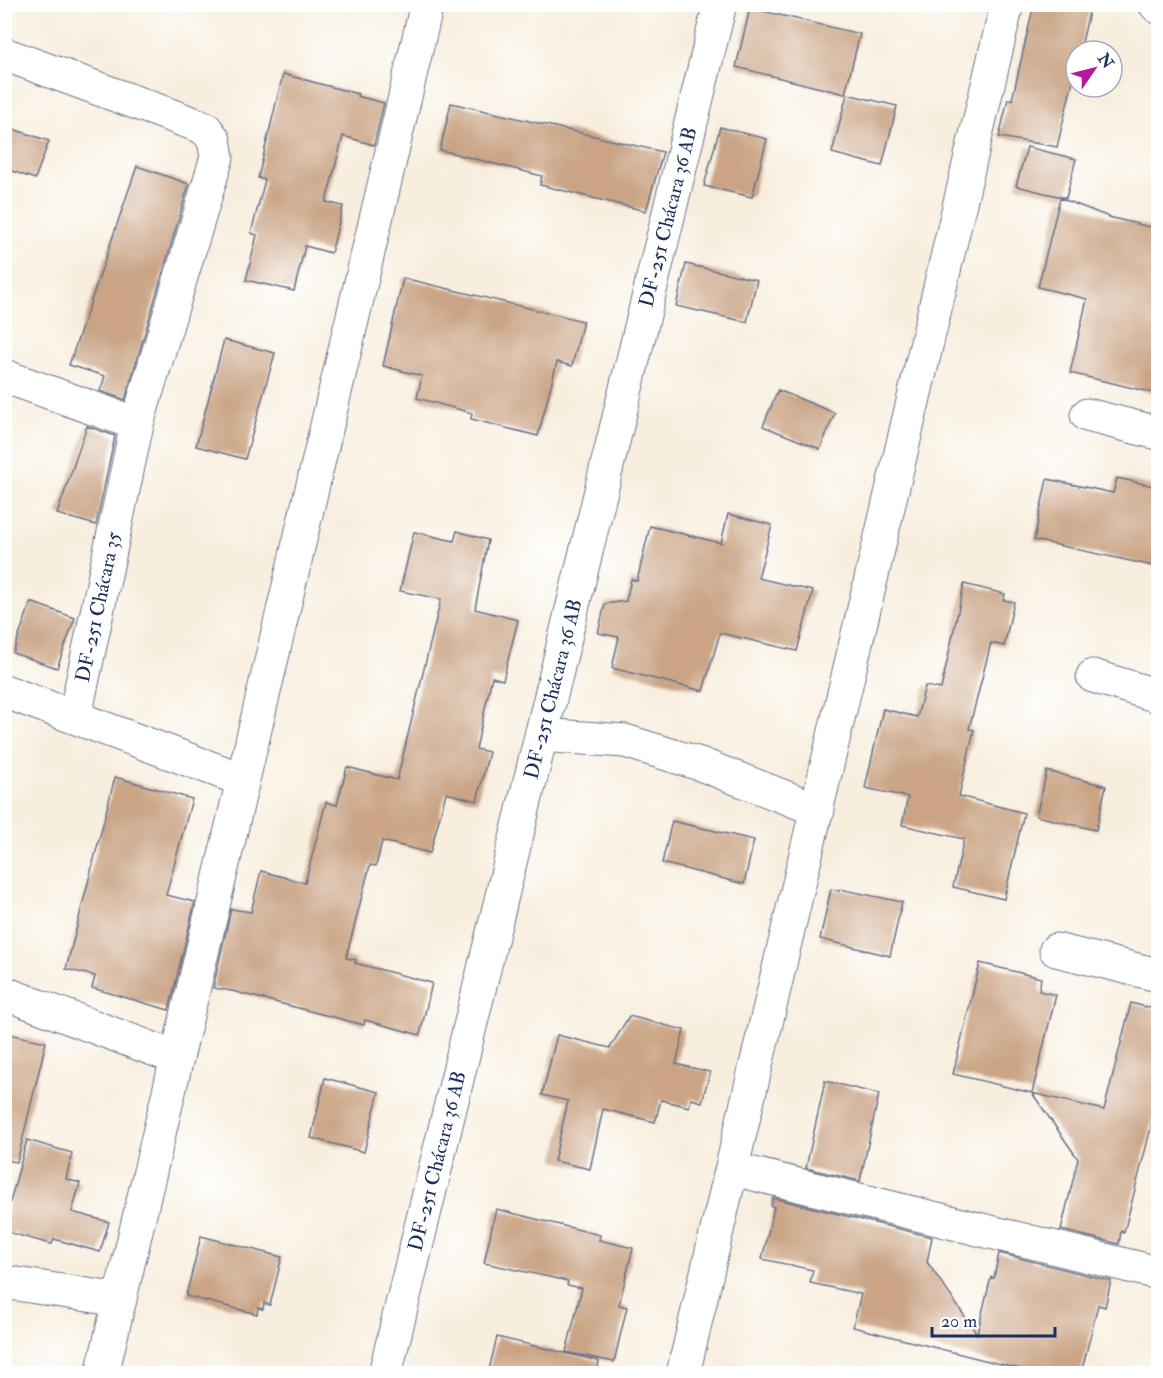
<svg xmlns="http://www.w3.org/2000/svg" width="1163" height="1378" font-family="'IM FELL Double Pica',serif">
  <rect width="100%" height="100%" fill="#fff"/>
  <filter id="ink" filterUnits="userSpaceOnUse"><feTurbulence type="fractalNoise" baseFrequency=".0167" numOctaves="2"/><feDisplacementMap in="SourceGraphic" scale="12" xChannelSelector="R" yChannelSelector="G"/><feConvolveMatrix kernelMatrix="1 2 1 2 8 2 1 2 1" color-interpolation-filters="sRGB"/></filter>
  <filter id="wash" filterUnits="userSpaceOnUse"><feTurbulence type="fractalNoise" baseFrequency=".008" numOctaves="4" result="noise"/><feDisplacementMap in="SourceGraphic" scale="24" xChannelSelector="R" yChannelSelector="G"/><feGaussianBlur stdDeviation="1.35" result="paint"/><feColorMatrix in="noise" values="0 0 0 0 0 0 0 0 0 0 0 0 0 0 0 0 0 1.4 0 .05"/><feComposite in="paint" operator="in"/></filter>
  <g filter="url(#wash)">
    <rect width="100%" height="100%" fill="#f8eede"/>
    <g id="blocks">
      <path fill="#caa485" d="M 1034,4 L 1091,4 L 1080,51 L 1076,51 L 1076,68 L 1057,147 L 999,137 L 1008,99 L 1012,100 Z
        M 750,8 L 860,34 L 845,94 L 736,67 Z
        M 283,74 L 358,94 L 357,96 L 384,103 L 374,145 L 343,136 L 326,202 L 343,206 L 331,253 L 305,246 L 294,291 L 246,280 L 257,235 L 251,233 L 265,180 L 258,178 Z
        M 847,94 L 897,106 L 882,166 L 832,153 Z
        M 451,103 L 663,152 L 646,211 L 540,185 L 542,176 L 440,150 Z
        M 4,126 L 49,141 L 35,179 L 4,168 Z
        M 720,127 L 767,139 L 752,197 L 704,186 Z
        M 1027,147 L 1076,159 L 1066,198 L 1016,186 Z
        M 137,166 L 189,184 L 125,400 L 100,391 L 105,376 L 69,365 Z
        M 1060,198 L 1109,217 L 1158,229 L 1158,394 L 1070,373 L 1087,299 L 1038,287 Z
        M 686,264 L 757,280 L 747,322 L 676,306 Z
        M 403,278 L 583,321 L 572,366 L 557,362 L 538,436 L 471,419 L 472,413 L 417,398 L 422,376 L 383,366 Z
        M 224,340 L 275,353 L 245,459 L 196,446 Z
        M 778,390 L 835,413 L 820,449 L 763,426 Z
        M 87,426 L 115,436 L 96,525 L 57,514 Z
        M 1117,478 L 1158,487 L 1158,567 L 1034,540 L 1047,479 L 1113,493 Z
        M 728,514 L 772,525 L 758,578 L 813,591 L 797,651 L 720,633 L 703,691 L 612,668 L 619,637 L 598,633 L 605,604 L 626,601 L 631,579 L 637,581 L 650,526 L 721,543 Z
        M 457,531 L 488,540 L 475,609 L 518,620 L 503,680 L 492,677 L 476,749 L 489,752 L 477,801 L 446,793 L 430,853 L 382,841 L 376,866 L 370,865 L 346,958 L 356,960 L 355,963 L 432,983 L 420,1035 L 365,1020 L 364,1025 L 232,991 L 213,988 L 231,909 L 251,912 L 261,871 L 305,883 L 326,802 L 337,805 L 347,767 L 397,780 L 441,599 L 400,591 L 414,532 L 454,541 Z
        M 964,584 L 1005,594 L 1003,600 L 1014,602 L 1004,646 L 991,643 L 969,729 L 974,730 L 959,796 L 1024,813 L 1004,899 L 953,887 L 964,839 L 902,825 L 908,797 L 865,788 L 883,709 L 917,717 L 925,686 L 941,689 Z
        M 31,602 L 75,618 L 57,668 L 13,653 Z
        M 1047,771 L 1106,786 L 1096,830 L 1036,816 Z
        M 115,777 L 192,799 L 166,895 L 195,902 L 169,1010 L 92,988 L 95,976 L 66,969 Z
        M 672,821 L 754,840 L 744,884 L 662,863 Z
        M 831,889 L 839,891 L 840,889 L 902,902 L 890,956 L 820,939 Z
        M 980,963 L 1041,978 L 1039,991 L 1056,995 L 1032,1093 L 1104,1110 L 1131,1003 L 1158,1010 L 1158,1101 L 1124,1232 L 1121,1231 L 1119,1244 L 1061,1230 L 1078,1159 L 1032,1093 L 953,1074 Z
        M 629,1016 L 684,1030 L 676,1064 L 710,1072 L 702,1102 L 691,1099 L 689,1107 L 661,1100 L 655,1122 L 603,1109 L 590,1169 L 554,1161 L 568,1101 L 542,1095 L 557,1035 L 610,1048 Z
        M 4,1033 L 46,1042 L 17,1162 L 4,1160 Z
        M 325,1078 L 379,1092 L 364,1152 L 311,1138 Z
        M 825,1081 L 879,1094 L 860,1181 L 806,1168 Z
        M 27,1140 L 72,1153 L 66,1179 L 80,1183 L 72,1212 L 109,1222 L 100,1252 L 54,1239 L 52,1244 L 50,1244 L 4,1231 L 4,1224 Z
        M 773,1198 L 932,1237 L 927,1262 L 977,1334 L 991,1277 L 994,1278 L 999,1253 L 1111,1281 L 1105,1307 L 1098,1305 L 1081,1374 L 1040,1374 L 853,1327 L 861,1294 L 810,1283 L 813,1270 L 762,1259 L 774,1207 L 771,1206 Z
        M 496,1209 L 600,1235 L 599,1240 L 633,1248 L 619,1305 L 627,1307 L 614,1362 L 566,1352 L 582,1288 L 567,1285 L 568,1281 L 484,1263 Z
        M 201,1236 L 282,1257 L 270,1305 L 264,1303 L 263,1309 L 258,1308 L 257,1314 L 186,1296 Z
        M 497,1337 L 599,1361 L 597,1374 L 488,1374 Z"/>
    </g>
  </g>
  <g filter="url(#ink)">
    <use href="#blocks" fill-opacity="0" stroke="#68728b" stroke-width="1.5"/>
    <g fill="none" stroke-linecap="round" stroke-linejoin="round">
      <g stroke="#68728b" stroke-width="35">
        <path id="street" d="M 1155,4 L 1158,7
          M 4,54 L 205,128 L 214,140 L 217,157 L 137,424 L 75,716
          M 4,376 L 137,424
          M 1087,415 L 1158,433
          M 1093,676 L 1158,696
          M 4,691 L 243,780
          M 541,735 L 625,741 L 700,764 L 818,810
          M 1056,950 L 1158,975
          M 4,993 L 177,1058
          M 733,1169 L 1158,1273
          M 4,1282 L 120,1300
          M 102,1374 L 427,4
          M 385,1374 L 720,4
          M 683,1374 L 1007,4"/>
      </g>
      <use href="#street" stroke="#fff" stroke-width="33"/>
    </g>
  </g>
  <g text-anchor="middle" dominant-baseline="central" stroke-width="6" stroke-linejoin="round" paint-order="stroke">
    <g font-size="20" fill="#1b2f5e" stroke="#fff">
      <text transform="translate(668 217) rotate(-76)">DF-251 Chácara 36 AB</text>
      <text transform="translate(98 607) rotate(-78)">DF-251 Chácara 35</text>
      <text transform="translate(553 689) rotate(-76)">DF-251 Chácara 36 AB</text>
      <text transform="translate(437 1161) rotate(-76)">DF-251 Chácara 36 AB</text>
    </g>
  </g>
  <rect width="1163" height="1378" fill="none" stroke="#fff" stroke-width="24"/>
  <g transform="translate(1094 69) rotate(55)"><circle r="28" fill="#ffffff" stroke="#a4acbf" stroke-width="1.5"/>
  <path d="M0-4.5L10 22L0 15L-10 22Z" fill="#b5179e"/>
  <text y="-9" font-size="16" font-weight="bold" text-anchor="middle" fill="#1b2f5e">N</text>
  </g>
  <path d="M932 1327v9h123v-9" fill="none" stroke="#1b2f5e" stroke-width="3"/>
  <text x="941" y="1327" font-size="18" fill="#1b2f5e" stroke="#ffffff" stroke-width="4.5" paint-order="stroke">20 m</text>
</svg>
